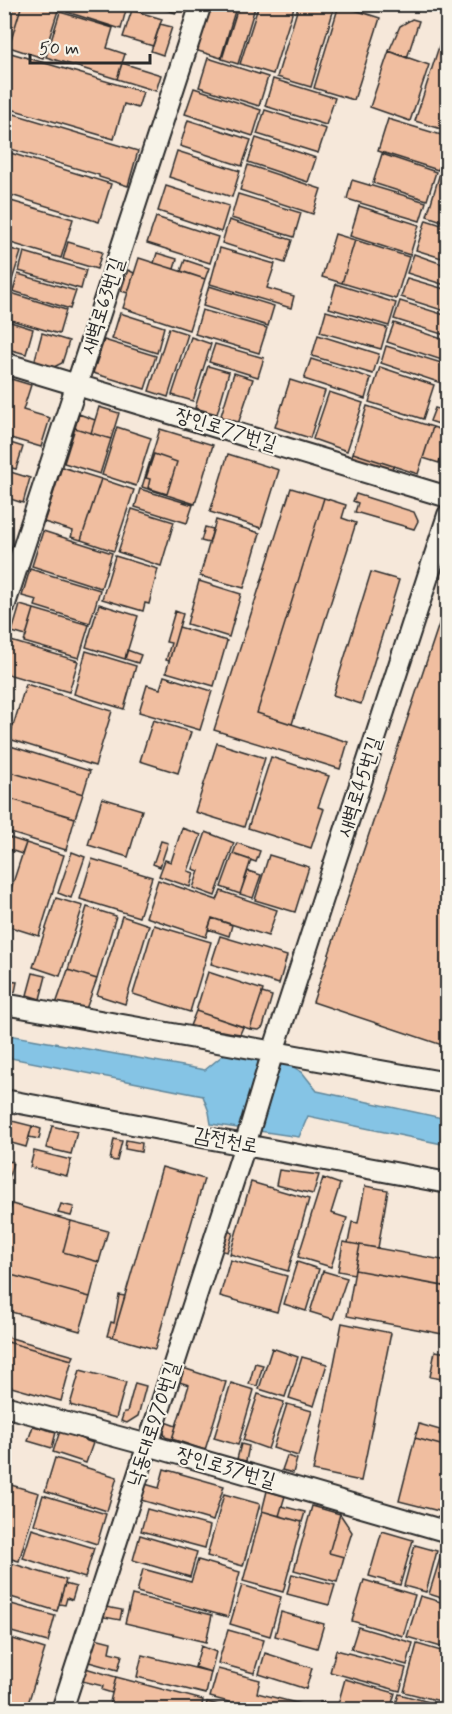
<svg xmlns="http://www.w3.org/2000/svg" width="452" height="1714" font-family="Mynerve,'Poor Story',sans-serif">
  <rect width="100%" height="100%" fill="#f6e8da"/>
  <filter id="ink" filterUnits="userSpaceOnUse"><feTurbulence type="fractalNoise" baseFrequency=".0167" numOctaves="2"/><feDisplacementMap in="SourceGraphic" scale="12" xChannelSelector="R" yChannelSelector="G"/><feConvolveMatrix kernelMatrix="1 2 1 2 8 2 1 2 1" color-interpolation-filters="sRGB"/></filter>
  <g filter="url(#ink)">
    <path fill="#85c4e5" stroke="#61879b" stroke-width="1.5" d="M 4,1024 L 9,1035 L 205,1070 L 228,1051 L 290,1065 L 302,1072 L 317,1091 L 447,1119 L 447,1145 L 308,1116 L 299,1137 L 211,1124 L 209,1112 L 203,1096 L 6,1057 L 5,1059 Z"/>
    <path fill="#f0bea0" stroke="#2b2b2b" stroke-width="1.5" d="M 14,4 L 22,4 L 9,47 L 4,46 L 4,34 Z
      M 22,4 L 60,4 L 43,58 L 9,47 Z
      M 70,4 L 108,4 L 126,10 L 121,29 L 67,12 Z
      M 148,4 L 179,4 L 176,13 Z
      M 208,4 L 237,4 L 221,58 L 195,50 Z
      M 239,4 L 256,4 L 238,64 L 222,59 Z
      M 259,4 L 295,4 L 273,74 L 240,64 Z
      M 299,4 L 335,5 L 311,87 L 277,77 Z
      M 339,5 L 380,18 L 354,100 L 314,88 Z
      M 132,10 L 162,19 L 153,46 L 123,37 Z
      M 60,12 L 113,28 L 107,48 L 125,54 L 117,79 L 46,57 Z
      M 412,19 L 419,21 L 407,58 L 389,51 L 400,26 Z
      M 160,24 L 172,27 L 163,55 L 151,51 Z
      M 443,34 L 448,36 L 448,131 L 415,121 Z
      M 4,51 L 143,92 L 138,108 L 124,104 L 114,139 L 4,107 Z
      M 389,51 L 429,65 L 410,121 L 370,107 Z
      M 208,58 L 268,77 L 259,106 L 199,87 Z
      M 122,63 L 161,75 L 156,91 L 117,79 Z
      M 273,79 L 335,98 L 326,125 L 265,106 Z
      M 194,88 L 261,110 L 253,136 L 185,114 Z
      M 265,110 L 326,129 L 318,153 L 257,134 Z
      M 4,111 L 138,151 L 128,186 L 99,177 L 99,175 L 4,147 Z
      M 388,119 L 448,137 L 438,170 L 378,151 Z
      M 188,120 L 251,140 L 242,166 L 180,146 Z
      M 256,138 L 316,158 L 308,182 L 248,162 Z
      M 4,151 L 111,184 L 99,222 L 4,193 Z
      M 177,151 L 240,171 L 232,197 L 169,177 Z
      M 382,154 L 436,172 L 427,200 L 373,183 Z
      M 248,165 L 321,189 L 313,214 L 240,190 Z
      M 440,173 L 448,175 L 448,223 L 427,216 Z
      M 352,180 L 426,202 L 420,221 L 347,199 Z
      M 166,186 L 229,206 L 221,232 L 158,211 Z
      M 238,194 L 301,213 L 294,237 L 231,218 Z
      M 4,199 L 73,219 L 61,258 L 4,241 Z
      M 359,206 L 419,225 L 410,255 L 350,236 Z
      M 156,217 L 218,237 L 210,263 L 147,243 Z
      M 229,220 L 292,240 L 285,263 L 222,243 Z
      M 426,220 L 448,227 L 448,260 L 416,250 Z
      M 335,234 L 355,240 L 342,283 L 322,277 Z
      M 355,240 L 409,257 L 396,299 L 342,283 Z
      M 68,242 L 102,252 L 97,269 L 63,259 Z
      M 4,247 L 21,252 L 4,305 Z
      M 220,248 L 275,264 L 267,288 L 294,296 L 291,308 L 210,284 Z
      M 24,252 L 86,270 L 81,289 L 19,271 Z
      M 157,253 L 177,259 L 174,269 L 154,263 Z
      M 414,254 L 448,266 L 448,286 L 407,273 Z
      M 139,258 L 205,279 L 189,330 L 123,308 Z
      M 185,260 L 209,268 L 205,279 L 181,271 Z
      M 128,270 L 134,273 L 128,293 L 121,291 Z
      M 18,274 L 76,291 L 70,309 L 13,291 Z
      M 407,278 L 448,290 L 448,312 L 401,297 Z
      M 336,284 L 396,303 L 389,326 L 329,308 Z
      M 209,286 L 274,306 L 268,326 L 203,306 Z
      M 11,293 L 66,310 L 59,334 L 4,318 Z
      M 400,301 L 448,316 L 448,336 L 394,319 Z
      M 202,310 L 267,328 L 259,353 L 195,334 Z
      M 326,311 L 387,328 L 381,349 L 320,332 Z
      M 120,313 L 164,327 L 157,353 L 112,339 Z
      M 4,320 L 33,329 L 26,354 L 4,348 Z
      M 394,323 L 448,341 L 448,362 L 387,342 Z
      M 169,328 L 188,334 L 168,397 L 149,391 Z
      M 42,333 L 69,341 L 62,363 L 52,368 L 34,363 Z
      M 318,335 L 379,354 L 373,374 L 312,356 Z
      M 191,337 L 211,344 L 193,401 L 172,395 Z
      M 104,340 L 156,356 L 145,389 L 93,373 Z
      M 215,344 L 264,358 L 258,377 L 209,362 Z
      M 386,346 L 448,365 L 444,384 L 381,363 Z
      M 311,359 L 371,378 L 365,399 L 304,379 Z
      M 208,366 L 229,372 L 217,414 L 195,408 Z
      M 380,367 L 434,385 L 423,419 L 369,402 Z
      M 234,373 L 253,379 L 238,424 L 220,419 Z
      M 11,379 L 31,385 L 23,410 L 50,418 L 41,447 L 4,436 L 4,398 Z
      M 290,380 L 325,391 L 310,438 L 275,427 Z
      M 329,392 L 363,403 L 347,451 L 313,439 Z
      M 367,406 L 433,427 L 418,474 L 353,453 Z
      M 99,407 L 119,413 L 111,439 L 91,433 Z
      M 435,408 L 448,412 L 448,427 L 430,421 Z
      M 79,414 L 95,420 L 91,433 L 75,428 Z
      M 117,427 L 151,438 L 136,486 L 102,475 Z
      M 433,427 L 448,432 L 439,463 L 423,458 Z
      M 75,428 L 111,439 L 100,474 L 64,463 Z
      M 160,429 L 213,445 L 195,504 L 142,487 Z
      M 4,441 L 23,447 L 16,469 L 4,466 Z
      M 353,453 L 393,466 L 391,474 L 350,461 Z
      M 154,454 L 177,462 L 167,494 L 148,488 L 150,479 L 146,478 Z
      M 228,454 L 279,470 L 261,528 L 210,512 Z
      M 62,467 L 101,479 L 81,540 L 71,537 L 73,531 L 44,522 Z
      M 4,470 L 30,478 L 23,503 L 4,497 Z
      M 101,479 L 134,490 L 114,551 L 81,540 Z
      M 291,488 L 324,498 L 257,713 L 348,742 L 340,769 L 214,730 Z
      M 140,489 L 193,505 L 187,523 L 135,507 Z
      M 356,494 L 414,512 L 418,521 L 414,529 L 355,512 L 358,503 L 353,501 Z
      M 324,498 L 346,505 L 342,518 L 356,523 L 292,724 L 257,713 Z
      M 132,509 L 174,522 L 161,566 L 118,552 Z
      M 216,520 L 260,533 L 244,588 L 200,576 Z
      M 205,527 L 213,529 L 209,543 L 201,541 Z
      M 43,531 L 112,553 L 101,588 L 32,566 Z
      M 115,556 L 158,569 L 149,604 L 145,603 L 143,611 L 102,599 Z
      M 30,569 L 100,590 L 90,623 L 35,606 L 37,600 L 22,596 Z
      M 371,572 L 399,580 L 361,704 L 333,695 Z
      M 199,581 L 241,594 L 229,637 L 187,624 Z
      M 448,597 L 448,1047 L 313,1002 Z
      M 99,604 L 138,616 L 125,659 L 86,647 Z
      M 20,605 L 34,609 L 26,636 L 12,632 Z
      M 34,609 L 89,625 L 79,658 L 24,642 Z
      M 175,611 L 183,614 L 169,661 L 166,660 L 171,643 L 166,642 Z
      M 179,627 L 227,641 L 214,686 L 166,672 Z
      M 11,641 L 78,661 L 69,692 L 4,673 L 4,663 Z
      M 127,650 L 141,655 L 138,663 L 125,659 Z
      M 86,651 L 136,666 L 124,709 L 74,694 Z
      M 164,676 L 212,691 L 200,730 L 139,712 L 147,685 L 160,689 Z
      M 26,684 L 112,711 L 95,766 L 9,739 Z
      M 153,720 L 191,732 L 178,773 L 140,761 Z
      M 4,722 L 13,724 L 9,739 L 4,738 Z
      M 217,743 L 265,758 L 244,827 L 195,812 Z
      M 4,744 L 90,771 L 83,794 L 4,770 Z
      M 271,757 L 329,776 L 318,807 L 324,809 L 311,848 L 248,828 Z
      M 4,770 L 83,794 L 75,818 L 4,797 Z
      M 4,797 L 75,818 L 66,850 L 4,831 Z
      M 102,798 L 142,810 L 128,857 L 88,845 Z
      M 182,828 L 201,835 L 188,871 L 194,873 L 190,887 L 159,876 L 165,860 L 171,862 Z
      M 206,832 L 234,843 L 215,896 L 193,888 L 199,871 L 193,869 Z
      M 7,837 L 26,843 L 22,854 L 4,848 Z
      M 161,841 L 168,843 L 160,867 L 153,864 Z
      M 26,843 L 64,855 L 39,936 L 4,925 L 4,910 Z
      M 237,843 L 260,851 L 256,862 L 233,854 Z
      M 72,852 L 85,857 L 71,898 L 58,893 Z
      M 233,854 L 251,860 L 240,894 L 221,887 Z
      M 269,855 L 309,867 L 295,912 L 255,900 Z
      M 92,859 L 152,877 L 139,917 L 80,899 Z
      M 248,871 L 261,875 L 253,898 L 240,894 Z
      M 158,880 L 217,900 L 221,891 L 277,910 L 268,936 L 212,918 L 206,937 L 146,917 Z
      M 56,898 L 83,906 L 60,976 L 33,967 Z
      M 87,907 L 116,916 L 97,979 L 68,970 Z
      M 122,916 L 149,925 L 125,1004 L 97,995 Z
      M 212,918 L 232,925 L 229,936 L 208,929 Z
      M 154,925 L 211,942 L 190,1012 L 133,994 Z
      M 220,936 L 287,956 L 279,984 L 211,964 Z
      M 68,970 L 97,979 L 86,1009 L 56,1004 Z
      M 208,972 L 263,990 L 250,1029 L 196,1011 Z
      M 33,973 L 46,976 L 40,999 L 27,995 Z
      M 4,981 L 17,982 L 15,992 L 4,991 Z
      M 262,993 L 272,996 L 263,1027 L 259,1030 L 250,1029 Z
      M 196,1011 L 243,1027 L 240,1034 L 190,1026 Z
      M 4,1119 L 32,1126 L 26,1147 L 4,1141 Z
      M 32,1126 L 41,1129 L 39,1139 L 29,1137 Z
      M 52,1126 L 77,1132 L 71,1154 L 46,1148 Z
      M 114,1139 L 122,1141 L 117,1161 L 110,1160 Z
      M 126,1140 L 142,1143 L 141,1152 L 125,1149 Z
      M 34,1151 L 71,1160 L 67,1176 L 30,1167 Z
      M 4,1160 L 13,1162 L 5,1193 L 4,1193 Z
      M 162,1167 L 204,1179 L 155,1349 L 113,1337 Z
      M 279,1170 L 319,1175 L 313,1194 L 276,1185 Z
      M 323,1178 L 340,1184 L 331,1213 L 347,1218 L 331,1267 L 298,1257 Z
      M 251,1182 L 309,1199 L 288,1271 L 230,1254 Z
      M 365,1186 L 388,1190 L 378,1248 L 348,1243 L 352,1222 L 358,1223 Z
      M 12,1204 L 71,1221 L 63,1252 L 99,1262 L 90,1297 L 4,1273 L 4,1230 Z
      M 61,1204 L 74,1207 L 71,1216 L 58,1213 Z
      M 71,1221 L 108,1231 L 99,1262 L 63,1252 Z
      M 227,1231 L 233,1233 L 227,1252 L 220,1250 Z
      M 343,1242 L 360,1245 L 354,1274 L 338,1271 Z
      M 360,1245 L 448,1261 L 444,1286 L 355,1270 Z
      M 230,1260 L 287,1276 L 277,1312 L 220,1296 Z
      M 297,1262 L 319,1269 L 306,1311 L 284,1304 Z
      M 355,1270 L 448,1287 L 448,1335 L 347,1316 Z
      M 323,1271 L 347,1278 L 333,1319 L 310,1312 Z
      M 4,1273 L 90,1297 L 80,1331 L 4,1310 Z
      M 119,1295 L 125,1296 L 113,1337 L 107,1336 L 111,1322 L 114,1323 Z
      M 342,1323 L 391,1333 L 361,1481 L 313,1471 Z
      M 4,1336 L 74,1356 L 72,1360 L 4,1341 Z
      M 4,1341 L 72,1360 L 61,1401 L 4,1385 Z
      M 272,1348 L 298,1357 L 285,1397 L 259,1389 Z
      M 435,1351 L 448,1353 L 448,1380 L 430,1377 Z
      M 302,1357 L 327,1364 L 314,1406 L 289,1398 Z
      M 255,1363 L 263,1365 L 257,1386 L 249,1384 Z
      M 180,1367 L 226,1382 L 205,1450 L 172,1439 L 189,1385 L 176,1381 Z
      M 80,1370 L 126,1382 L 116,1418 L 70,1405 Z
      M 135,1383 L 146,1386 L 138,1416 L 127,1423 L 121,1421 L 124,1412 L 127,1412 Z
      M 231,1383 L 254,1390 L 238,1445 L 214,1438 Z
      M 258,1394 L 284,1402 L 268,1449 L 243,1440 Z
      M 287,1404 L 312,1411 L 298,1456 L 273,1448 Z
      M 165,1422 L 176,1426 L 172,1439 L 165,1437 L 163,1428 Z
      M 419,1424 L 440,1430 L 439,1434 L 448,1437 L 448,1447 L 415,1438 Z
      M 33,1426 L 56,1432 L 52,1448 L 28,1441 Z
      M 60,1431 L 93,1443 L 86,1463 L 53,1452 Z
      M 415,1438 L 448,1447 L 448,1496 L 443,1512 L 399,1501 Z
      M 241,1444 L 249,1446 L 246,1461 L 237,1459 Z
      M 287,1456 L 297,1459 L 293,1473 L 282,1470 Z
      M 55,1458 L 117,1477 L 107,1511 L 45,1491 Z
      M 164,1469 L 224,1486 L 213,1521 L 141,1500 L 145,1484 L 159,1488 Z
      M 4,1483 L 39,1493 L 19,1561 L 4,1557 Z
      M 267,1491 L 285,1496 L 279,1516 L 262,1511 Z
      M 224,1494 L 260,1504 L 243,1566 L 207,1556 Z
      M 43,1495 L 106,1514 L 97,1544 L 34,1524 Z
      M 282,1506 L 305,1512 L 302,1522 L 279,1516 Z
      M 312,1506 L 340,1514 L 329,1553 L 344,1557 L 337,1582 L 294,1570 Z
      M 147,1509 L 210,1526 L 205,1548 L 141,1531 Z
      M 262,1511 L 302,1522 L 283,1592 L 243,1581 Z
      M 340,1514 L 352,1532 L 344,1557 L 329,1553 Z
      M 32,1529 L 94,1548 L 85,1578 L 23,1558 Z
      M 382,1531 L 413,1540 L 400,1585 L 369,1576 Z
      M 140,1535 L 197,1552 L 190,1577 L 133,1560 Z
      M 415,1545 L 437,1551 L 426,1592 L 404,1586 Z
      M 442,1552 L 448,1554 L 448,1600 L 429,1594 Z
      M 198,1560 L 240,1572 L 228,1617 L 137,1592 L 143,1569 L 191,1582 Z
      M 4,1561 L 66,1580 L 57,1611 L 4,1595 Z
      M 292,1574 L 335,1585 L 329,1605 L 287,1594 Z
      M 364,1580 L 415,1595 L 403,1636 L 352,1621 Z
      M 65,1584 L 76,1587 L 72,1600 L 67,1598 L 65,1605 L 59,1604 Z
      M 242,1585 L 281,1597 L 270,1636 L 230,1624 Z
      M 132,1595 L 212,1615 L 206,1642 L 125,1623 Z
      M 420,1596 L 448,1604 L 448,1649 L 407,1637 Z
      M 4,1602 L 55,1616 L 48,1642 L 4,1630 Z
      M 106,1607 L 122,1610 L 120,1620 L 104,1617 Z
      M 281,1612 L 324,1624 L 317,1648 L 275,1636 Z
      M 358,1627 L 413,1643 L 407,1665 L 351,1649 Z
      M 228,1630 L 264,1640 L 254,1673 L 218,1663 Z
      M 91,1637 L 111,1642 L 109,1652 L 122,1655 L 118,1670 L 85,1661 Z
      M 10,1638 L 45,1649 L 26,1710 L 4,1710 L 4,1655 Z
      M 417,1644 L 448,1653 L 448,1703 L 404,1692 Z
      M 201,1646 L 216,1652 L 211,1672 L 195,1667 Z
      M 336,1650 L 406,1668 L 400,1691 L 330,1672 Z
      M 265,1653 L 312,1668 L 306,1689 L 259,1674 Z
      M 142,1655 L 211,1672 L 206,1694 L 137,1677 Z
      M 82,1667 L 116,1677 L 112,1693 L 102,1690 L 103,1686 L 78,1680 Z
      M 218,1669 L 260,1680 L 257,1693 L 300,1704 L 298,1710 L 258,1710 L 210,1697 Z
      M 116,1677 L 203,1700 L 201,1710 L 108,1710 Z
      M 345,1679 L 395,1693 L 390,1710 L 357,1710 L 338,1704 Z
      M 399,1694 L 448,1707 L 448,1710 L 394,1710 Z
      M 207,1702 L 238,1710 L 205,1710 Z
      M 320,1702 L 348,1710 L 318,1710 Z"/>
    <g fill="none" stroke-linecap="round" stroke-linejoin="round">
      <g stroke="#2b2b2b" stroke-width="24">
        <path id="minor" d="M 4,363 L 448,497
          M 4,607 L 201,4
          M 4,1004 L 448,1083
          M 4,1100 L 448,1183
          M 4,1406 L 148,1445 L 448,1532
          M 62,1710 L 245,1145 L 271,1058 L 448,515"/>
      </g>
      <use href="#minor" stroke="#f7f3e8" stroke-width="20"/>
    </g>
  </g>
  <g text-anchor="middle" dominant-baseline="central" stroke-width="4.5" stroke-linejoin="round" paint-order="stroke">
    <g font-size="20" fill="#2b2b2b" stroke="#f7f3e8">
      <text transform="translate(103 306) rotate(-72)">새벽로63번길</text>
      <text transform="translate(226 430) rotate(17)">장인로77번길</text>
      <text transform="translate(360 787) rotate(-72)">새벽로45번길</text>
      <text transform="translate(226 1141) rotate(11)">감전천로</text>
      <text transform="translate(154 1424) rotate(-72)">낙동대로970번길</text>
      <text transform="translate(226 1468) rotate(16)">장인로37번길</text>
    </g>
  </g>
  <rect width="452" height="1714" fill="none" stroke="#f7f3e8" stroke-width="24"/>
  <rect x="12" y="12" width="428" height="1690" fill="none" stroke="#2b2b2b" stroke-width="2" filter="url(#ink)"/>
  <path d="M30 54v9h120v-9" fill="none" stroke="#2b2b2b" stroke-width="3"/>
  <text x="39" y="54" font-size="18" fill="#2b2b2b" stroke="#f7f3e8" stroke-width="4.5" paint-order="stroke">50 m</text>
</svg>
